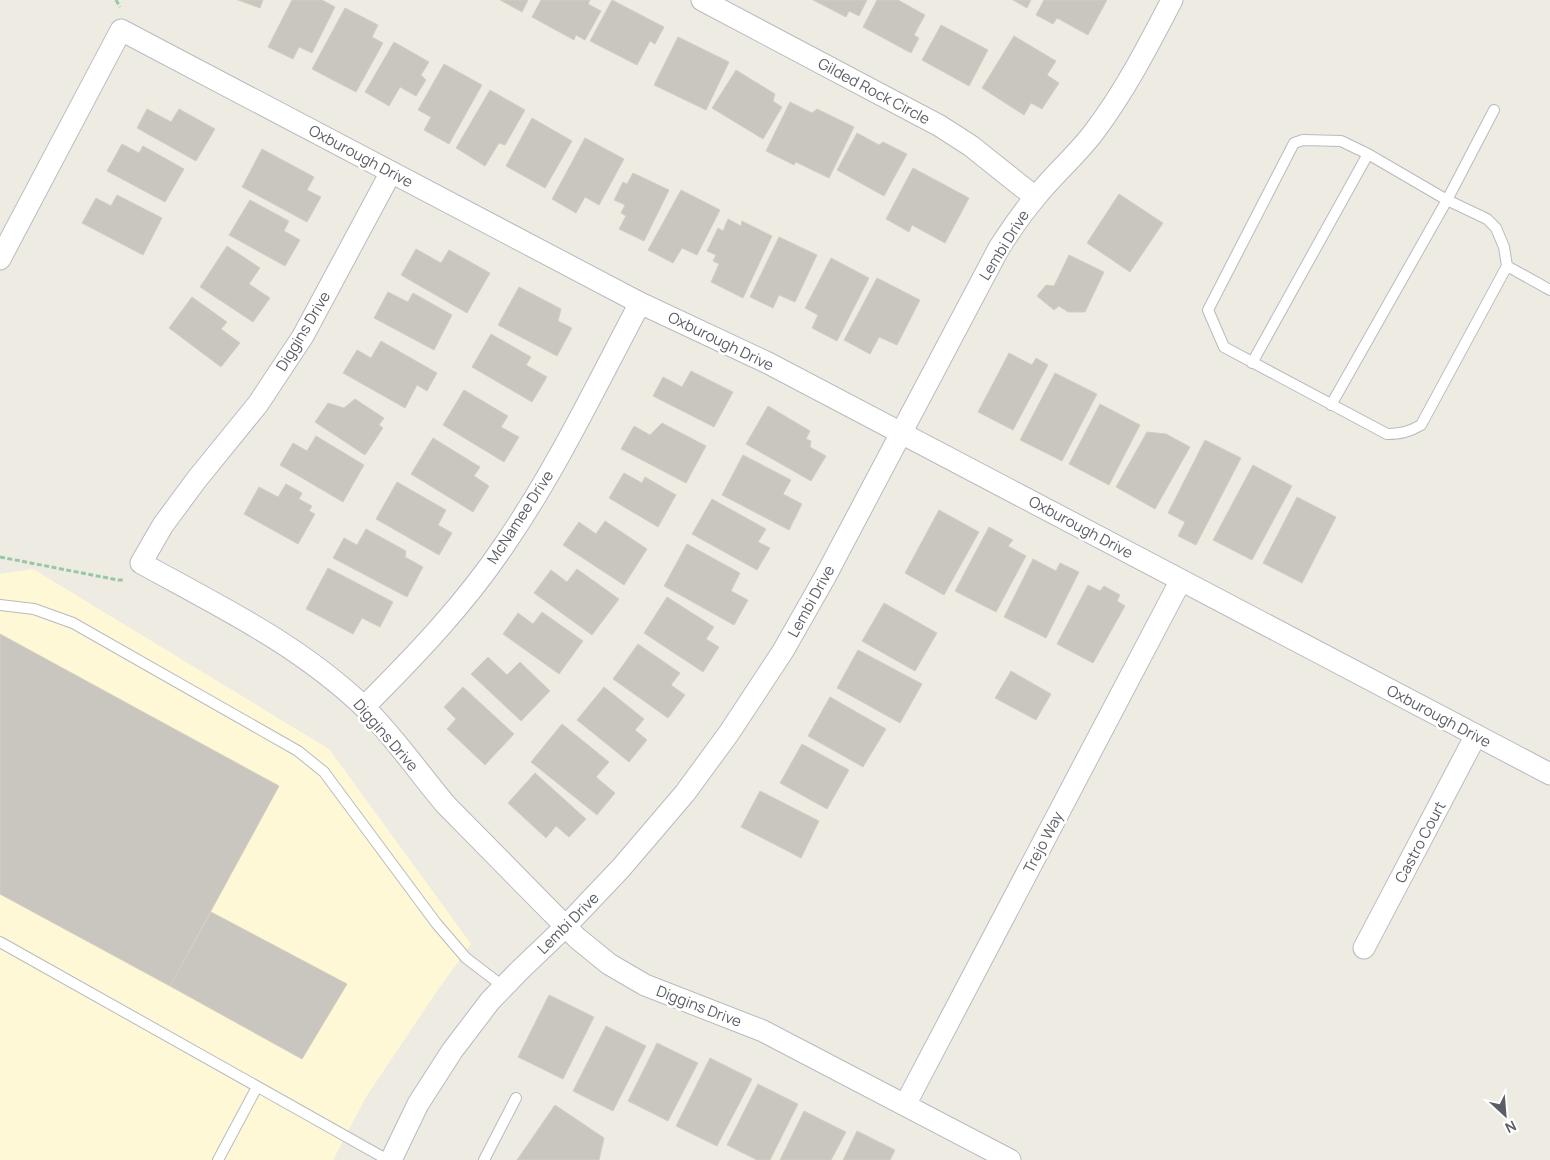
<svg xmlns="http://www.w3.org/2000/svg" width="1550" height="1160" font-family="Manrope,sans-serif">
  <rect width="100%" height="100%" fill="#eeece2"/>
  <path fill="#fef8d7" d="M 33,569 L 329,749 L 471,944 L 437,991 L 366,1097 L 333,1160 L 0,1160 L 0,574 Z"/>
  <path fill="#c9c6bf" stroke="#d3cec1" d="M 238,0 L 263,0 L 260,8 Z
    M 292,0 L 322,0 L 335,7 L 312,53 L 299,47 L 293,59 L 268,47 Z
    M 500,0 L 528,0 L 522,12 Z
    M 541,0 L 590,0 L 588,4 L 601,11 L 585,40 L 576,35 L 574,40 L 532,17 Z
    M 612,0 L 664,27 L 655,44 L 650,41 L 637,65 L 590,41 Z
    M 813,0 L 867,0 L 859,16 L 849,11 L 846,17 Z
    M 877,0 L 898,0 L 925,15 L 914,35 L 919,38 L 911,53 L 863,27 Z
    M 1013,0 L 1031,0 L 1027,8 Z
    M 1044,0 L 1107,0 L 1088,35 L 1057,18 L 1053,24 L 1036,15 Z
    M 345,8 L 378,25 L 372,37 L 383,43 L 356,92 L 312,69 Z
    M 941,25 L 988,50 L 969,86 L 922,60 Z
    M 1014,36 L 1056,61 L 1047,75 L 1059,83 L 1042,109 L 1031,103 L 1024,115 L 982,88 Z
    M 678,37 L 729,62 L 706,110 L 654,85 Z
    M 394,42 L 429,62 L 421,75 L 426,80 L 416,96 L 400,87 L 389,106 L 365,92 Z
    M 444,64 L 482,85 L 449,144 L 424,130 L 431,117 L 418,110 Z
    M 736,70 L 775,94 L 773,101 L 782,107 L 763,139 L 712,108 Z
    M 490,90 L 525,110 L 505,145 L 499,143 L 485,166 L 456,148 Z
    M 790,102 L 812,113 L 817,109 L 854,127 L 829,178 L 796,162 L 794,165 L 766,151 Z
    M 147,109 L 171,122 L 179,109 L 215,129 L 196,161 L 137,128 Z
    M 532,118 L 572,141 L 545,188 L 506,166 Z
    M 857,133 L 879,145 L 883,142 L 907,154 L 884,196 L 837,170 Z
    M 585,138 L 624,159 L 599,205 L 585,197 L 576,213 L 552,199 Z
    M 122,144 L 139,153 L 143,146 L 184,169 L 165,202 L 107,171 Z
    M 262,149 L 314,177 L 307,190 L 321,197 L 307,222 L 242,187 Z
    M 913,168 L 969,198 L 945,243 L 912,225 L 909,232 L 886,219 Z
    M 633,173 L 669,190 L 644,241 L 619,229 L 626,216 L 621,213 L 625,205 L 614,200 L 623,182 L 627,184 Z
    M 681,190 L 720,210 L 697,255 L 682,248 L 673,263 L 648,250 Z
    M 1119,194 L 1163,223 L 1130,272 L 1087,243 Z
    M 117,195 L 162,218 L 143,255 L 82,223 L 96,198 L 111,206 Z
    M 250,200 L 289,221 L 284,231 L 300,240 L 285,266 L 229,235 Z
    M 728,219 L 741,226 L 742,221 L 772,236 L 743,298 L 711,282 L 719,264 L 713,261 L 716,255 L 707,251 L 718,228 L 723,231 Z
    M 779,237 L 817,255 L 795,302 L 779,295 L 773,308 L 750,297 Z
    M 227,246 L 260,268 L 249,284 L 270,298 L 253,322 L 200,287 Z
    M 416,249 L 441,263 L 449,250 L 490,273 L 467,313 L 401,275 Z
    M 1069,255 L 1104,272 L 1085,312 L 1068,312 L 1059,306 L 1054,310 L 1037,296 L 1046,285 L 1054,286 Z
    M 831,258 L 869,278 L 837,341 L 812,328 L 818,315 L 805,308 Z
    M 877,278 L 920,300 L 897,345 L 879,337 L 870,354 L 844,340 Z
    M 519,287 L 561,309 L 558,321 L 572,328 L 557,356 L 498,325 Z
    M 388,292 L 408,302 L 413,293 L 452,315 L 434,350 L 374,318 Z
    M 192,297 L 227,322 L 221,329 L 240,343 L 221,367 L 169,328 Z
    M 491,334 L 531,357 L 526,365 L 547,377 L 532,402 L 472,367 Z
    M 381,341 L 437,373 L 427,391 L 417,385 L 405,408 L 343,373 L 357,350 L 371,358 Z
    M 1009,353 L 1032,365 L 1036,358 L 1048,365 L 1013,430 L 978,412 Z
    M 691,371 L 733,392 L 714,427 L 653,396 L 663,377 L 682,387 Z
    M 1055,373 L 1097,394 L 1062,461 L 1020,440 Z
    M 464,390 L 508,416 L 501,427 L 519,437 L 504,462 L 443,425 Z
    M 355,399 L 384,418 L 379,425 L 383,428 L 365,455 L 315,422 L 328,403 L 344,408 Z
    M 1100,404 L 1140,425 L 1109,485 L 1069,464 Z
    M 768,406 L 810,431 L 806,439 L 811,441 L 810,447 L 826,456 L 811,481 L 746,444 Z
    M 662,423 L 706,446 L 686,483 L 621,449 L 634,426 L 650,435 Z
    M 1147,432 L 1166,434 L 1190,447 L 1155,509 L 1116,487 Z
    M 316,436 L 364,465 L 343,502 L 280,465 L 293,443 L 307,451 Z
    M 433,438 L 480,467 L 474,476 L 489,486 L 473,512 L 411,474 Z
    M 1205,440 L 1241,458 L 1196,545 L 1178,536 L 1185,522 L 1168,513 Z
    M 743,455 L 791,480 L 783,494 L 802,504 L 789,530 L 722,495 Z
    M 1253,465 L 1292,486 L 1252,560 L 1213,540 Z
    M 624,473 L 642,483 L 645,477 L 676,495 L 658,527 L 609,498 Z
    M 397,482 L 446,510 L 438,525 L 452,533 L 439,555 L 376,519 Z
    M 286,484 L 302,493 L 299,499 L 312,506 L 309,511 L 315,514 L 298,544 L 244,514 L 259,487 L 278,497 Z
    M 1297,497 L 1336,517 L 1302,583 L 1263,563 Z
    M 712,499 L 766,529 L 758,542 L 770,548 L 757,570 L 692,534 Z
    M 939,510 L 979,532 L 944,595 L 905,573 Z
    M 605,521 L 647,549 L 624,585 L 563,545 L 579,522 L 596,534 Z
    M 989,527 L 1013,540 L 1008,546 L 1026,556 L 996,612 L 955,591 Z
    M 366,529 L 406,551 L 405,557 L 423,567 L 407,597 L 333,558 L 344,538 L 357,545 Z
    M 687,544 L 740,573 L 731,591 L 748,600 L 734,625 L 664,586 Z
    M 1033,559 L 1056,571 L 1060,563 L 1079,572 L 1046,638 L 1004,617 Z
    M 328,568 L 393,602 L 380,627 L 362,618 L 353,634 L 306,609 Z
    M 577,569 L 619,599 L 592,635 L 534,593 L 551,570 L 567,582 Z
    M 1088,585 L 1100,591 L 1104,586 L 1120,595 L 1117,601 L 1125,606 L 1093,663 L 1057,644 Z
    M 667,597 L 714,627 L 706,639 L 719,647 L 703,672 L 644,633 Z
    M 884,603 L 937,633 L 915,671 L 862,641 Z
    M 542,612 L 583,641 L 559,674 L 503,634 L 518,613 L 533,624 Z
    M 0,634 L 279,786 L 170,986 L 0,894 Z
    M 638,644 L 680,673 L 671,685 L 685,695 L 668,718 L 613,679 Z
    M 858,650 L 922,684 L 900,723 L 837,688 Z
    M 488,657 L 507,675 L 520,662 L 550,691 L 521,721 L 471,674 Z
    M 1011,671 L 1051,694 L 1036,720 L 995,698 Z
    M 463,687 L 514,734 L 485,765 L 447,729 L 456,719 L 444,707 Z
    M 604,687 L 644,719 L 635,730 L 647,740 L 629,762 L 577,720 Z
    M 830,697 L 886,729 L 863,767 L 808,736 Z
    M 562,724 L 609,762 L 596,777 L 615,793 L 597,815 L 531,762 Z
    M 802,744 L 849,770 L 827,809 L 780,783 Z
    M 535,773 L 586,819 L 569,837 L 556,826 L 546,838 L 508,803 Z
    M 760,791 L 819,821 L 801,858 L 741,827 Z
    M 211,912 L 347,984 L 302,1059 L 170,986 Z
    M 549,995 L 594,1017 L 563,1079 L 518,1057 Z
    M 606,1026 L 646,1046 L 613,1111 L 573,1091 Z
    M 657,1043 L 698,1063 L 668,1121 L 628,1101 Z
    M 710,1058 L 752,1079 L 717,1146 L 676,1126 Z
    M 758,1084 L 798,1104 L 770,1160 L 757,1160 L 727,1145 Z
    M 555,1105 L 604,1138 L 599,1160 L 517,1160 Z
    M 804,1111 L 846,1132 L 831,1160 L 780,1160 Z
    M 857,1131 L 895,1150 L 890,1160 L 843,1160 Z"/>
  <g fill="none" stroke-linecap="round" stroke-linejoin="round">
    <g stroke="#b8babf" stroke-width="12">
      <path id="service" d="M 1303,140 L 1341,141 L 1368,154 L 1447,200 L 1487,219 L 1496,228 L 1504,247 L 1507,266 L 1421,425 C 1409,432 1400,434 1387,434 L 1224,347 L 1208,310 L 1294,143 Z
        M 1507,266 L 1550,290
        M 1252,363 L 1368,154
        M 1331,405 L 1447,200 L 1494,110
        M 0,605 L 34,609 L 73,623 L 298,751 L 324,772 L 436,923 L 466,958 L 504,987
        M 0,942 L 388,1160
        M 218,1160 L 257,1087
        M 484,1160 L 516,1098"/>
    </g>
    <g stroke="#b8babf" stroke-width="23">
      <path id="minor" d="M 702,0 L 940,126 L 971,146 L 1035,197
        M 391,172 L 303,336 L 258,404 L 197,479 L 163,525 L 141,563 C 219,606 298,644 363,706 C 394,736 418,772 446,805 L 577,938 L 609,964 L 645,985 L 763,1031 L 1010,1160
        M 0,259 L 121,30 L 640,303 L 768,363 L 1550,774
        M 364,707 C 415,656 465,604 505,544 C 557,468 597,384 640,303
        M 1364,948 L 1476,735
        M 905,1105 L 1181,580
        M 391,1160 L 418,1104 L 452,1051 L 490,1001 L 519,971 L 565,927 L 621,868 L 685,793 L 729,733 L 783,651 L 825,577 L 999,248 C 1010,231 1021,214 1035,198 C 1053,175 1076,156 1094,132 C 1125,91 1148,46 1172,0"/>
    </g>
    <path stroke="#97c7a8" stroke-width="3" stroke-dasharray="5 2.5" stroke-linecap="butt" d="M 116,0 L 120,7
      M 0,557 L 118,580 L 124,580"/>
    <use href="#service" stroke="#fff" stroke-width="10"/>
    <use href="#minor" stroke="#fff" stroke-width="21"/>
  </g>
  <g text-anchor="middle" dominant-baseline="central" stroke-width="5" stroke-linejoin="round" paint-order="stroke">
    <g font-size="15" fill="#5b5e64" stroke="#fff">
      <text transform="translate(874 91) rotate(28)">Gilded Rock Circle</text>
      <text transform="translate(361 156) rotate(28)">Oxburough Drive</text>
      <text transform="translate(1004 245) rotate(-58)">Lembi Drive</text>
      <text transform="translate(303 331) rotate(-59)">Diggins Drive</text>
      <text transform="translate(721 341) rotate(26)">Oxburough Drive</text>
      <text transform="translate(520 517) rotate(-57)">McNamee Drive</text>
      <text transform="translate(1081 527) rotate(28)">Oxburough Drive</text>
      <text transform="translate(811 601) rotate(-61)">Lembi Drive</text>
      <text transform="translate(1439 716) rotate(28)">Oxburough Drive</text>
      <text transform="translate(386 735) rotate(49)">Diggins Drive</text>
      <text transform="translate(1043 842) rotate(-62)">Trejo Way</text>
      <text transform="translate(1420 842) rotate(-62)">Castro Court</text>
      <text transform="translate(568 923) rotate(-45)">Lembi Drive</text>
      <text transform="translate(699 1006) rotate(21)">Diggins Drive</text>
    </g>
  </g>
  <g transform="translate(1505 1115) rotate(154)" stroke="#ffffff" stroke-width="4" paint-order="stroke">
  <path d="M0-4L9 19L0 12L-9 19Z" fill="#5b5e64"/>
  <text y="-8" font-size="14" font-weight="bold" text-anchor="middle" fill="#5b5e64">N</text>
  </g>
</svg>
